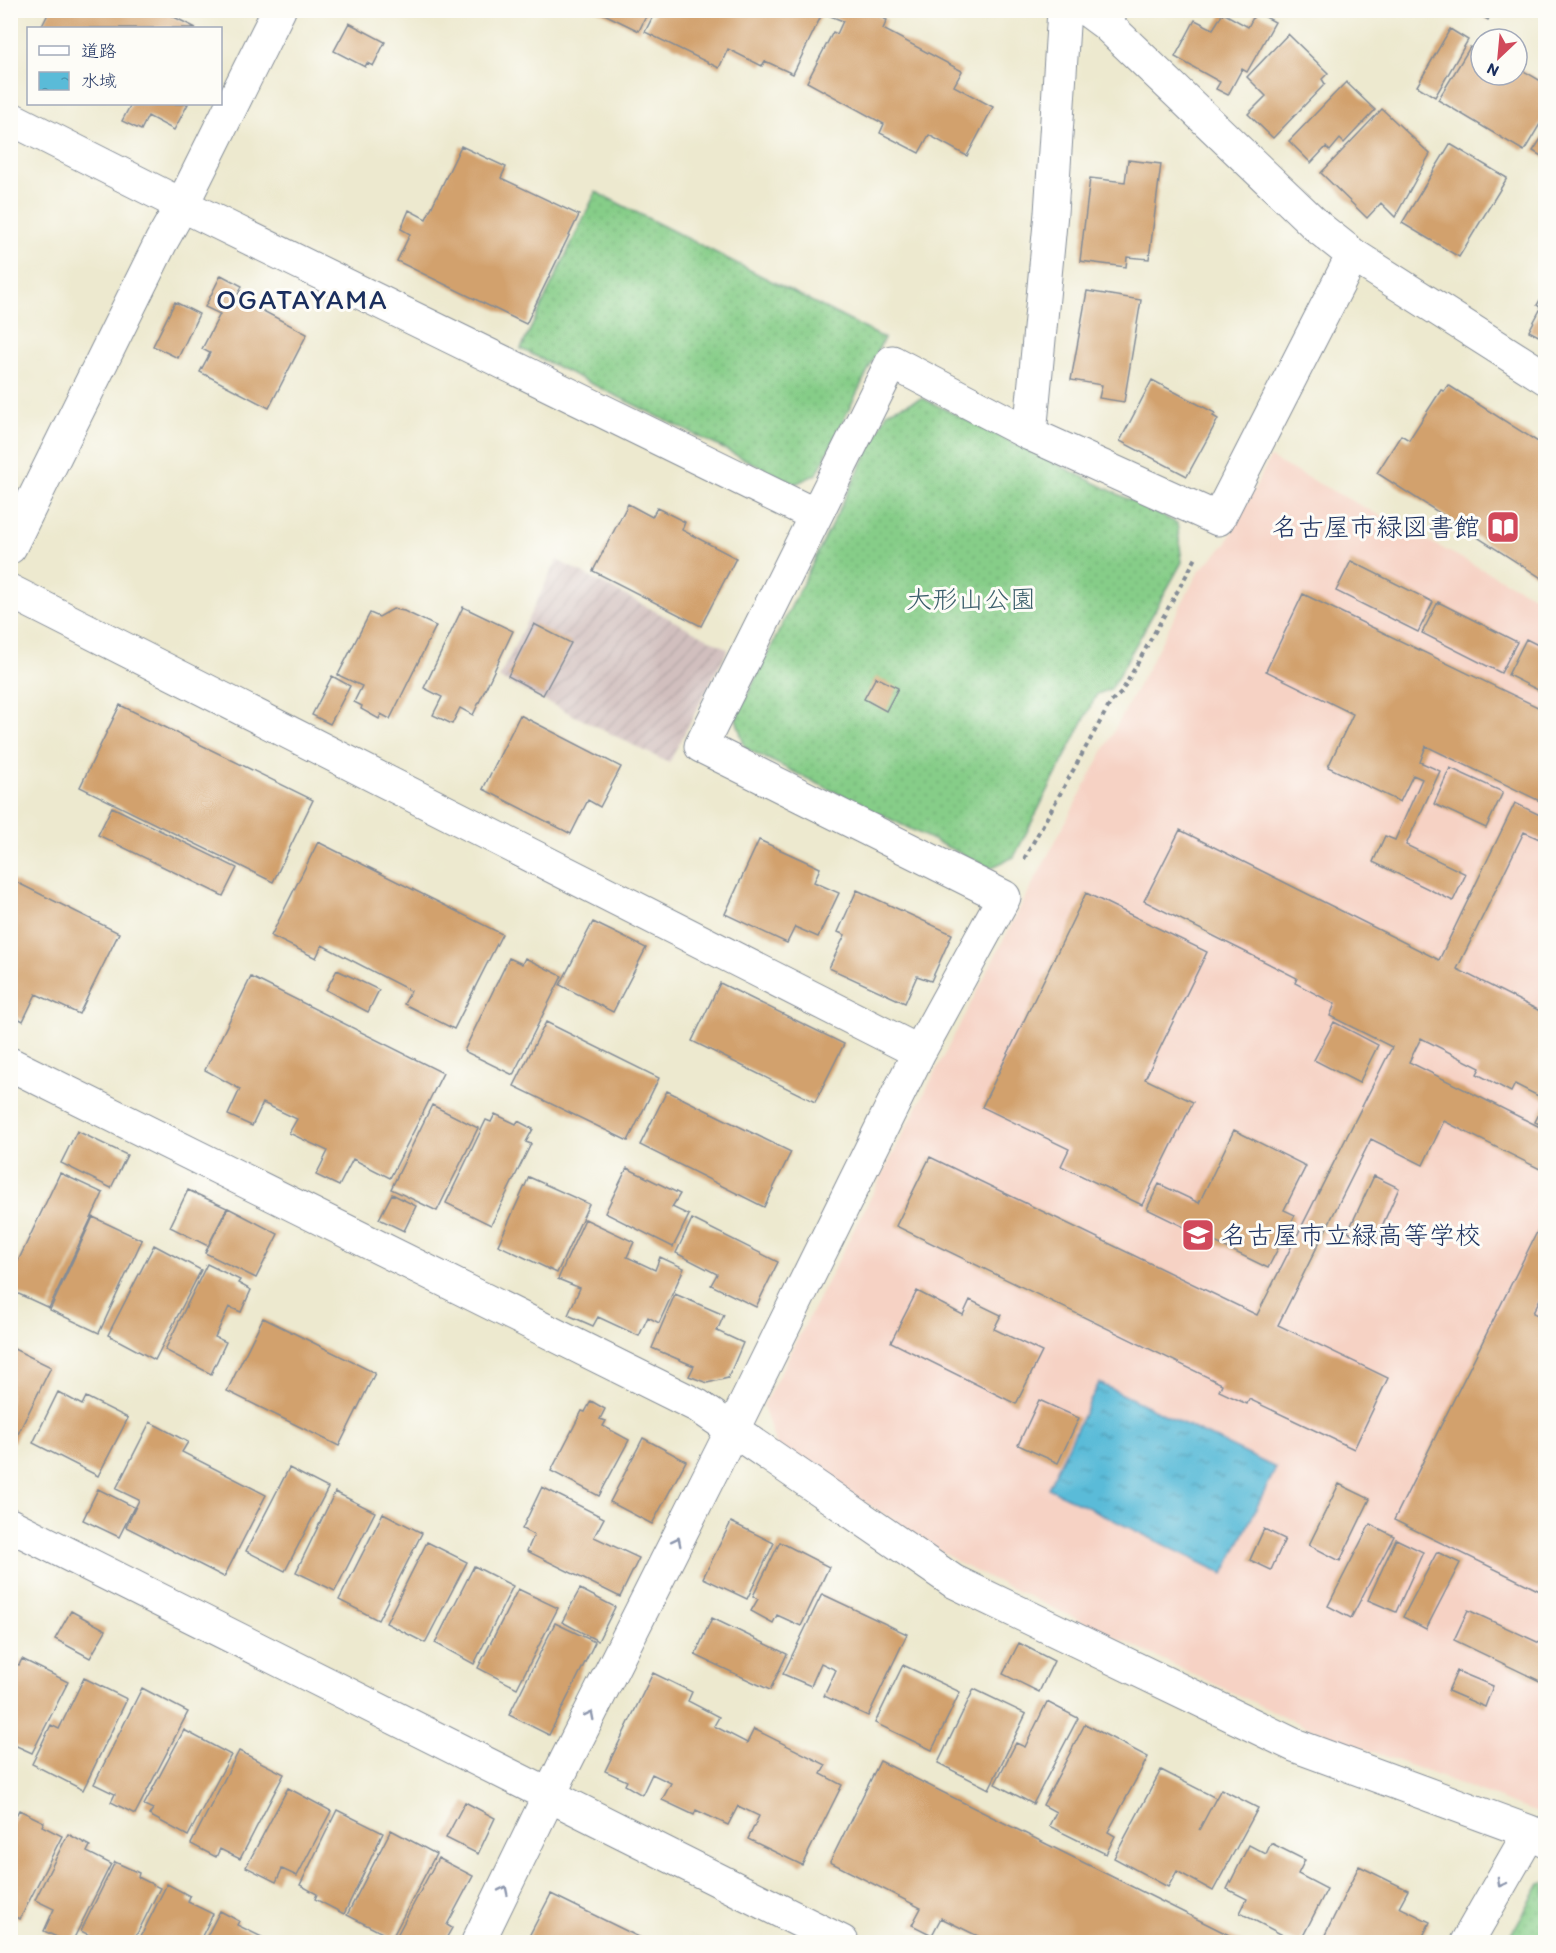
<svg xmlns="http://www.w3.org/2000/svg" width="1556" height="1953" font-family="Itim,'Klee One',sans-serif">
  <defs>
    <pattern id="industrial-furrows" width="10" height="10" patternUnits="userSpaceOnUse" patternTransform="scale(1.5)"><rect width="10" height="10" fill="#d1bfbe"/><path d="M-1 1l2-2M0 10L10 0M9 11l2-2" fill="none" stroke="#b3a4a6"/></pattern>
    <pattern id="grass-dots" width="8" height="8" patternUnits="userSpaceOnUse" patternTransform="scale(1.5)"><rect width="8" height="8" fill="#86cd88"/><path d="M2 2h.1M6 6h.1" fill="none" stroke="#73b078" stroke-width="1.8" stroke-linecap="round"/></pattern>
    <pattern id="water-ripples" width="26" height="14" patternUnits="userSpaceOnUse" patternTransform="scale(1.5)"><rect width="26" height="14" fill="#5abbd8"/><path d="M2 4q2-2 4 0t4 0M15 11q2-2 4 0t4 0" fill="none" stroke="#4a98b2"/></pattern>
  </defs>
  <rect width="100%" height="100%" fill="#fdfcf7"/>
  <filter id="ink" filterUnits="userSpaceOnUse"><feTurbulence type="fractalNoise" baseFrequency=".0167" numOctaves="2"/><feDisplacementMap in="SourceGraphic" scale="12" xChannelSelector="R" yChannelSelector="G"/><feConvolveMatrix kernelMatrix="1 2 1 2 8 2 1 2 1" color-interpolation-filters="sRGB"/></filter>
  <filter id="wash" filterUnits="userSpaceOnUse"><feTurbulence type="fractalNoise" baseFrequency=".008" numOctaves="4" result="noise"/><feDisplacementMap in="SourceGraphic" scale="24" xChannelSelector="R" yChannelSelector="G"/><feGaussianBlur stdDeviation="1.35" result="paint"/><feColorMatrix in="noise" values="0 0 0 0 0 0 0 0 0 0 0 0 0 0 0 0 0 1.4 0 .05"/><feComposite in="paint" operator="in"/></filter>
  <g filter="url(#wash)">
    <rect width="100%" height="100%" fill="#ede9cf"/>
    <path fill="#f6d2c4" d="M 1270,458 L 1545,602 L 1545,1816 L 1302,1725 L 964,1566 L 776,1445 L 763,1406 L 1021,906 L 1199,571 L 1226,544 Z"/>
    <path fill="url(#industrial-furrows)" d="M 557,560 L 728,649 L 669,763 L 499,678 Z"/>
    <path fill="url(#grass-dots)" stroke="#507e73" stroke-width="1.5" d="M 596,192 L 884,338 L 817,474 L 795,484 L 521,349 Z
      M 922,398 L 1177,523 L 1182,562 L 1111,689 L 1097,694 L 1014,857 L 990,868 L 745,748 L 736,718 L 888,411 Z
      M 1545,1883 L 1545,1942 L 1507,1942 L 1540,1884 Z"/>
    <path fill="url(#water-ripples)" stroke="#3a759b" stroke-width="1.5" d="M 1099,1383 L 1276,1468 L 1224,1574 L 1048,1488 Z"/>
    <g id="blocks">
      <path fill="#d2a16d" d="M 50,10 L 160,10 L 196,28 L 41,28 Z
        M 596,10 L 649,10 L 639,31 Z
        M 656,10 L 824,10 L 793,74 L 765,61 L 762,66 L 728,49 L 719,68 L 645,32 Z
        M 830,10 L 864,10 L 887,20 L 883,29 L 962,71 L 954,86 L 993,107 L 967,156 L 929,135 L 919,153 L 880,133 L 884,124 L 807,82 L 833,32 L 837,34 L 843,21 L 828,15 Z
        M 1471,10 L 1493,10 L 1488,20 Z
        M 1256,12 L 1275,22 L 1247,72 L 1242,69 L 1228,95 L 1216,89 L 1220,82 L 1175,57 L 1195,20 L 1213,29 L 1223,13 L 1248,27 Z
        M 349,23 L 385,42 L 373,66 L 367,63 L 365,67 L 334,51 Z
        M 1450,29 L 1468,40 L 1435,97 L 1417,86 Z
        M 1288,34 L 1328,73 L 1322,79 L 1325,84 L 1273,138 L 1248,114 L 1266,96 L 1247,77 Z
        M 1470,47 L 1481,54 L 1481,75 L 1517,75 L 1517,67 L 1546,84 L 1546,114 L 1524,151 L 1438,100 Z
        M 1346,82 L 1375,110 L 1344,143 L 1340,139 L 1330,151 L 1326,147 L 1311,163 L 1289,141 Z
        M 131,104 L 188,104 L 174,130 L 148,116 L 141,130 L 122,121 Z
        M 1382,109 L 1430,154 L 1395,217 L 1381,203 L 1367,218 L 1321,173 Z
        M 1546,131 L 1546,159 L 1533,151 Z
        M 1450,144 L 1507,178 L 1459,257 L 1402,223 Z
        M 461,146 L 506,167 L 501,178 L 579,215 L 526,324 L 397,261 L 410,234 L 401,229 L 409,210 L 426,219 Z
        M 1128,160 L 1161,164 L 1149,259 L 1127,257 L 1126,267 L 1080,261 L 1090,178 L 1125,182 Z
        M 221,275 L 242,286 L 237,297 L 307,334 L 269,408 L 200,372 L 210,353 L 202,349 L 220,314 L 205,307 Z
        M 1546,290 L 1546,340 L 1529,331 L 1541,308 L 1537,305 Z
        M 1087,291 L 1141,300 L 1124,402 L 1099,398 L 1102,385 L 1071,380 Z
        M 175,302 L 199,314 L 178,358 L 153,346 Z
        M 1152,380 L 1215,413 L 1213,416 L 1218,419 L 1187,476 L 1120,441 Z
        M 1448,385 L 1546,447 L 1546,581 L 1377,473 L 1401,435 L 1409,440 L 1441,390 L 1444,391 Z
        M 628,504 L 652,517 L 657,508 L 685,522 L 682,530 L 736,558 L 701,626 L 593,571 Z
        M 1351,561 L 1433,602 L 1418,632 L 1336,591 Z
        M 1303,594 L 1546,711 L 1546,804 L 1426,746 L 1420,762 L 1440,771 L 1406,845 L 1466,874 L 1453,901 L 1373,862 L 1385,836 L 1395,840 L 1422,779 L 1413,775 L 1400,802 L 1328,767 L 1353,714 L 1266,671 Z
        M 1438,602 L 1517,642 L 1501,673 L 1422,633 Z
        M 463,607 L 513,631 L 473,715 L 460,708 L 452,724 L 433,715 L 442,697 L 424,688 Z
        M 393,609 L 404,611 L 436,626 L 390,719 L 381,714 L 379,719 L 361,709 L 362,706 L 354,702 L 362,686 L 338,675 L 370,613 L 379,617 Z
        M 534,624 L 571,643 L 543,695 L 508,676 Z
        M 1526,639 L 1546,649 L 1546,694 L 1508,675 Z
        M 332,676 L 350,686 L 330,724 L 312,715 Z
        M 876,677 L 898,688 L 886,711 L 864,699 Z
        M 120,705 L 313,800 L 273,882 L 80,787 Z
        M 520,715 L 621,767 L 600,807 L 588,800 L 571,834 L 483,789 Z
        M 1450,768 L 1503,792 L 1486,828 L 1434,804 Z
        M 1515,803 L 1546,818 L 1546,842 L 1524,832 L 1457,969 L 1546,1014 L 1546,1100 L 1515,1084 L 1511,1092 L 1477,1074 L 1480,1068 L 1421,1038 L 1409,1062 L 1546,1130 L 1546,1172 L 1444,1121 L 1423,1165 L 1371,1139 L 1278,1325 L 1388,1378 L 1354,1449 L 1249,1399 L 1247,1404 L 1219,1391 L 1222,1384 L 896,1226 L 930,1157 L 1257,1315 L 1392,1047 L 1330,1016 L 1335,1004 L 1295,983 L 1297,978 L 1144,901 L 1180,830 L 1439,960 Z
        M 112,807 L 237,868 L 223,896 L 98,835 Z
        M 759,840 L 820,868 L 814,882 L 839,893 L 818,937 L 795,927 L 787,943 L 725,914 Z
        M 318,842 L 502,934 L 454,1029 L 404,1004 L 411,991 L 322,945 L 316,958 L 271,936 Z
        M 10,879 L 119,933 L 79,1014 L 36,994 L 23,1021 L 10,1014 Z
        M 857,890 L 952,934 L 931,981 L 917,976 L 905,1003 L 829,968 L 845,935 L 838,932 Z
        M 1086,893 L 1207,952 L 1145,1079 L 1193,1102 L 1142,1205 L 1061,1166 L 1069,1149 L 982,1107 Z
        M 593,922 L 646,948 L 613,1012 L 560,985 Z
        M 509,958 L 522,964 L 525,958 L 562,976 L 513,1075 L 464,1051 Z
        M 337,970 L 379,990 L 368,1012 L 326,990 Z
        M 251,977 L 443,1073 L 390,1178 L 353,1159 L 339,1186 L 316,1175 L 328,1151 L 289,1133 L 297,1119 L 263,1103 L 252,1126 L 228,1115 L 240,1089 L 205,1070 Z
        M 720,983 L 844,1044 L 815,1102 L 692,1041 Z
        M 546,1022 L 659,1078 L 628,1141 L 514,1086 Z
        M 1334,1022 L 1378,1045 L 1359,1083 L 1314,1060 Z
        M 667,1091 L 791,1152 L 764,1207 L 640,1145 Z
        M 1544,1104 L 1546,1105 L 1546,1127 L 1535,1122 Z
        M 432,1105 L 478,1128 L 437,1211 L 391,1189 Z
        M 495,1114 L 516,1124 L 518,1121 L 533,1129 L 526,1142 L 531,1144 L 491,1225 L 446,1203 L 486,1120 L 491,1122 Z
        M 1234,1130 L 1306,1166 L 1284,1210 L 1295,1215 L 1268,1268 L 1147,1209 L 1159,1184 L 1199,1203 Z
        M 77,1131 L 127,1155 L 111,1188 L 61,1163 Z
        M 627,1168 L 680,1194 L 672,1207 L 689,1215 L 673,1247 L 605,1213 Z
        M 60,1173 L 103,1193 L 49,1308 L 10,1290 L 10,1278 Z
        M 1374,1176 L 1399,1188 L 1374,1244 L 1348,1232 Z
        M 529,1177 L 589,1204 L 557,1273 L 498,1245 Z
        M 188,1190 L 227,1208 L 208,1246 L 170,1227 Z
        M 392,1194 L 416,1206 L 404,1231 L 379,1219 Z
        M 228,1208 L 278,1234 L 256,1278 L 205,1253 Z
        M 1546,1214 L 1546,1287 L 1533,1313 L 1546,1319 L 1546,1594 L 1394,1520 Z
        M 93,1217 L 142,1240 L 99,1333 L 50,1310 Z
        M 585,1219 L 634,1242 L 627,1257 L 655,1270 L 660,1257 L 684,1268 L 659,1323 L 648,1317 L 639,1336 L 598,1317 L 593,1326 L 568,1315 L 580,1288 L 558,1279 Z
        M 692,1219 L 778,1262 L 756,1307 L 711,1285 L 717,1274 L 676,1253 Z
        M 154,1245 L 201,1270 L 155,1360 L 108,1335 Z
        M 207,1264 L 240,1280 L 238,1283 L 251,1290 L 241,1312 L 229,1307 L 215,1337 L 226,1342 L 211,1374 L 165,1350 Z
        M 917,1291 L 963,1315 L 970,1300 L 1001,1315 L 994,1329 L 1042,1352 L 1016,1404 L 891,1342 Z
        M 675,1294 L 724,1315 L 717,1331 L 743,1343 L 728,1378 L 707,1383 L 689,1376 L 694,1366 L 652,1348 Z
        M 263,1318 L 375,1373 L 339,1446 L 227,1391 Z
        M 10,1347 L 51,1367 L 14,1442 L 10,1440 Z
        M 58,1392 L 82,1405 L 86,1397 L 128,1418 L 98,1476 L 33,1443 Z
        M 1039,1400 L 1079,1418 L 1058,1463 L 1018,1445 Z
        M 591,1401 L 605,1409 L 600,1419 L 606,1421 L 603,1426 L 629,1440 L 599,1496 L 551,1471 L 582,1411 L 585,1412 Z
        M 150,1422 L 188,1442 L 182,1452 L 266,1495 L 224,1577 L 126,1527 L 139,1500 L 116,1489 Z
        M 643,1438 L 686,1461 L 652,1524 L 610,1502 Z
        M 289,1468 L 328,1488 L 285,1571 L 246,1551 Z
        M 1339,1484 L 1370,1499 L 1340,1561 L 1309,1545 Z
        M 542,1487 L 604,1518 L 594,1537 L 639,1558 L 620,1597 L 527,1551 L 534,1535 L 522,1529 Z
        M 98,1489 L 134,1507 L 119,1537 L 83,1520 Z
        M 335,1492 L 375,1512 L 335,1591 L 296,1572 Z
        M 383,1513 L 422,1533 L 378,1620 L 339,1600 Z
        M 731,1522 L 774,1543 L 747,1599 L 703,1578 Z
        M 1370,1524 L 1394,1536 L 1351,1618 L 1328,1606 Z
        M 1264,1529 L 1285,1539 L 1271,1570 L 1250,1560 Z
        M 1396,1539 L 1423,1552 L 1396,1612 L 1368,1600 Z
        M 427,1542 L 467,1562 L 425,1643 L 386,1623 Z
        M 780,1542 L 829,1567 L 801,1626 L 777,1615 L 773,1623 L 751,1611 L 758,1599 L 753,1596 Z
        M 1437,1552 L 1460,1563 L 1426,1629 L 1403,1617 Z
        M 474,1566 L 513,1586 L 474,1664 L 435,1643 Z
        M 518,1589 L 558,1608 L 517,1688 L 478,1668 Z
        M 580,1589 L 615,1607 L 598,1641 L 562,1622 Z
        M 822,1594 L 907,1634 L 868,1716 L 824,1696 L 836,1670 L 821,1663 L 811,1686 L 783,1674 Z
        M 1468,1610 L 1546,1646 L 1546,1684 L 1454,1640 Z
        M 71,1611 L 106,1630 L 90,1658 L 55,1639 Z
        M 712,1618 L 787,1654 L 770,1690 L 695,1655 Z
        M 555,1623 L 595,1642 L 549,1735 L 509,1715 Z
        M 1019,1643 L 1054,1661 L 1039,1692 L 1003,1674 Z
        M 22,1659 L 68,1682 L 32,1753 L 10,1743 L 10,1661 L 19,1665 Z
        M 903,1665 L 960,1692 L 932,1750 L 875,1723 Z
        M 1457,1671 L 1493,1686 L 1485,1707 L 1448,1691 Z
        M 653,1673 L 692,1692 L 688,1701 L 719,1717 L 714,1726 L 747,1743 L 754,1729 L 826,1765 L 821,1774 L 842,1785 L 802,1865 L 748,1839 L 759,1816 L 738,1806 L 728,1825 L 696,1810 L 694,1815 L 662,1800 L 671,1783 L 652,1774 L 642,1795 L 625,1785 L 627,1781 L 605,1771 Z
        M 84,1678 L 127,1699 L 83,1790 L 32,1764 L 51,1725 L 59,1729 Z
        M 142,1688 L 188,1712 L 135,1814 L 111,1802 L 115,1794 L 94,1784 Z
        M 974,1689 L 1026,1714 L 989,1789 L 938,1763 Z
        M 1047,1702 L 1078,1718 L 1033,1804 L 995,1784 L 1016,1743 L 1025,1747 Z
        M 1085,1724 L 1148,1757 L 1108,1832 L 1115,1836 L 1106,1854 L 1049,1826 L 1056,1812 L 1043,1805 Z
        M 184,1730 L 231,1755 L 188,1836 L 149,1815 L 153,1809 L 144,1805 Z
        M 239,1751 L 284,1774 L 240,1859 L 220,1849 L 216,1857 L 191,1844 Z
        M 880,1761 L 1243,1942 L 990,1942 L 941,1918 L 932,1935 L 912,1925 L 921,1908 L 830,1862 Z
        M 1161,1770 L 1216,1798 L 1199,1830 L 1221,1789 L 1258,1808 L 1213,1891 L 1177,1871 L 1168,1887 L 1114,1858 Z
        M 288,1788 L 331,1811 L 297,1876 L 282,1869 L 276,1882 L 246,1867 Z
        M 465,1802 L 495,1818 L 478,1854 L 446,1838 Z
        M 19,1810 L 44,1822 L 42,1826 L 62,1836 L 20,1919 L 10,1915 L 10,1827 Z
        M 337,1810 L 383,1833 L 344,1914 L 315,1899 L 317,1894 L 300,1885 Z
        M 391,1830 L 436,1854 L 392,1938 L 347,1915 Z
        M 68,1834 L 90,1846 L 87,1852 L 111,1864 L 72,1942 L 67,1942 L 44,1931 L 54,1909 L 35,1900 Z
        M 1271,1843 L 1305,1860 L 1298,1874 L 1327,1889 L 1300,1942 L 1296,1942 L 1240,1913 L 1247,1899 L 1227,1889 L 1249,1845 L 1266,1854 Z
        M 438,1858 L 473,1876 L 447,1925 L 452,1928 L 444,1942 L 398,1942 L 394,1941 Z
        M 115,1862 L 139,1873 L 138,1877 L 160,1888 L 133,1942 L 91,1942 L 93,1937 L 81,1931 Z
        M 1359,1866 L 1408,1890 L 1399,1907 L 1430,1922 L 1420,1942 L 1333,1942 L 1324,1937 Z
        M 167,1884 L 190,1896 L 188,1902 L 213,1914 L 199,1942 L 138,1942 Z
        M 551,1894 L 649,1942 L 526,1942 Z
        M 220,1911 L 239,1921 L 237,1925 L 262,1937 L 260,1942 L 204,1942 Z"/>
    </g>
  </g>
  <g filter="url(#ink)">
    <use href="#blocks" fill-opacity="0" stroke="#848c96" stroke-width="1.5"/>
    <g fill="none" stroke-linecap="round" stroke-linejoin="round">
      <g stroke="#848c96" stroke-width="35">
        <path id="minor" d="M 1087,10 L 1106,24 L 1319,228 L 1353,255 L 1546,378
          M 10,118 L 182,205 L 815,515
          M 1030,434 L 1218,519 L 1353,255
          M 10,547 L 161,242 L 182,205 L 279,10
          M 10,591 L 919,1052
          M 10,1064 L 698,1406 L 953,1581 L 1294,1745 L 1530,1832 L 1546,1841
          M 10,1525 L 842,1942
          M 478,1942 L 565,1763 L 733,1429 L 919,1052 L 1004,897 L 701,746 L 892,362 L 1030,434 L 1051,213 L 1064,10
          M 1467,1942 L 1530,1832"/>
      </g>
      <path stroke="#848c96" stroke-width="4" stroke-dasharray="4.5 4.5" stroke-linecap="butt" d="M 1024,859 L 1111,702 L 1121,693 L 1197,556"/>
      <use href="#minor" stroke="#fff" stroke-width="33"/>
    </g>
    <defs><path id="oneway-chevron" d="M-2-3.5L2.5 0L-2 3.5" fill="none" stroke-width="1.6" stroke-linecap="round" stroke-linejoin="round" transform="scale(1.5)"/></defs>
    <g stroke="#8d97ae">
      <use href="#oneway-chevron" transform="translate(677 1541) rotate(-63)"/>
      <use href="#oneway-chevron" transform="translate(590 1715) rotate(-63)"/>
      <use href="#oneway-chevron" transform="translate(1501 1883) rotate(119)"/>
      <use href="#oneway-chevron" transform="translate(504 1890) rotate(-64)"/>
    </g>
  </g>
  <defs>
    <g id="library-square" transform="scale(1.725)"><rect x="-9" y="-9" width="18" height="18" rx="4" fill="#d1495b" stroke="#fdfcf7"/><path d="M-6-4Q-3-5.5-.7-3.5V5Q-3 3-6 4ZM6-4Q3-5.5 .7-3.5V5Q3 3 6 4Z" fill="#fff"/></g>
    <g id="school-square" transform="scale(1.725)"><rect x="-9" y="-9" width="18" height="18" rx="4" fill="#d1495b" stroke="#fdfcf7"/><path d="M0-5L7-2L0 1L-7-2ZM-4 1L0 2.5L4 1V4Q0 6-4 4Z" fill="#fff"/></g>
  </defs>
  <g fill-rule="evenodd">
    <use href="#library-square" x="1503" y="527"/>
    <use href="#school-square" x="1198" y="1235"/>
  </g>
  <g text-anchor="middle" dominant-baseline="central" stroke-width="6" stroke-linejoin="round" paint-order="stroke">
    <g font-size="26" fill="#1b2f5e" stroke="#fdfcf7" text-anchor="end">
      <text x="1480" y="527">名古屋市緑図書館</text>
      <text x="1221" y="1235" text-anchor="start">名古屋市立緑高等学校</text>
    </g>
    <g font-size="26" fill="#3b5e6b" stroke="#fdfcf7">
      <text x="971" y="599">大形山公園</text>
    </g>
    <g font-size="28" letter-spacing="1.5" fill="#1b2f5e" stroke="#fdfcf7">
      <text x="302" y="299">OGATAYAMA</text>
    </g>
  </g>
  <rect width="1556" height="1953" fill="none" stroke="#fdfcf7" stroke-width="36"/>
  <rect x="27" y="27" width="195" height="78" fill="#fdfcf7" stroke="#a3aaba" stroke-width="1.5"/>
  <rect x="39" y="46" width="30" height="9" fill="#ffffff" stroke="#a3aaba" stroke-width="1.5"/>
  <text x="81" y="57" font-size="18" fill="#1b2f5e">道路</text>
  <rect x="39" y="72" width="30" height="18" fill="url(#water-ripples)" stroke="#a3aaba" stroke-width="1.5"/>
  <text x="81" y="87" font-size="18" fill="#1b2f5e">水域</text>
  <g transform="translate(1499 57) rotate(206)"><circle r="28" fill="#fdfcf7" stroke="#a3aaba" stroke-width="1.5"/>
  <path d="M0-4.5L10 22L0 15L-10 22Z" fill="#d1495b"/>
  <text y="-9" font-size="16" font-weight="bold" text-anchor="middle" fill="#1b2f5e">N</text>
  </g>
</svg>
